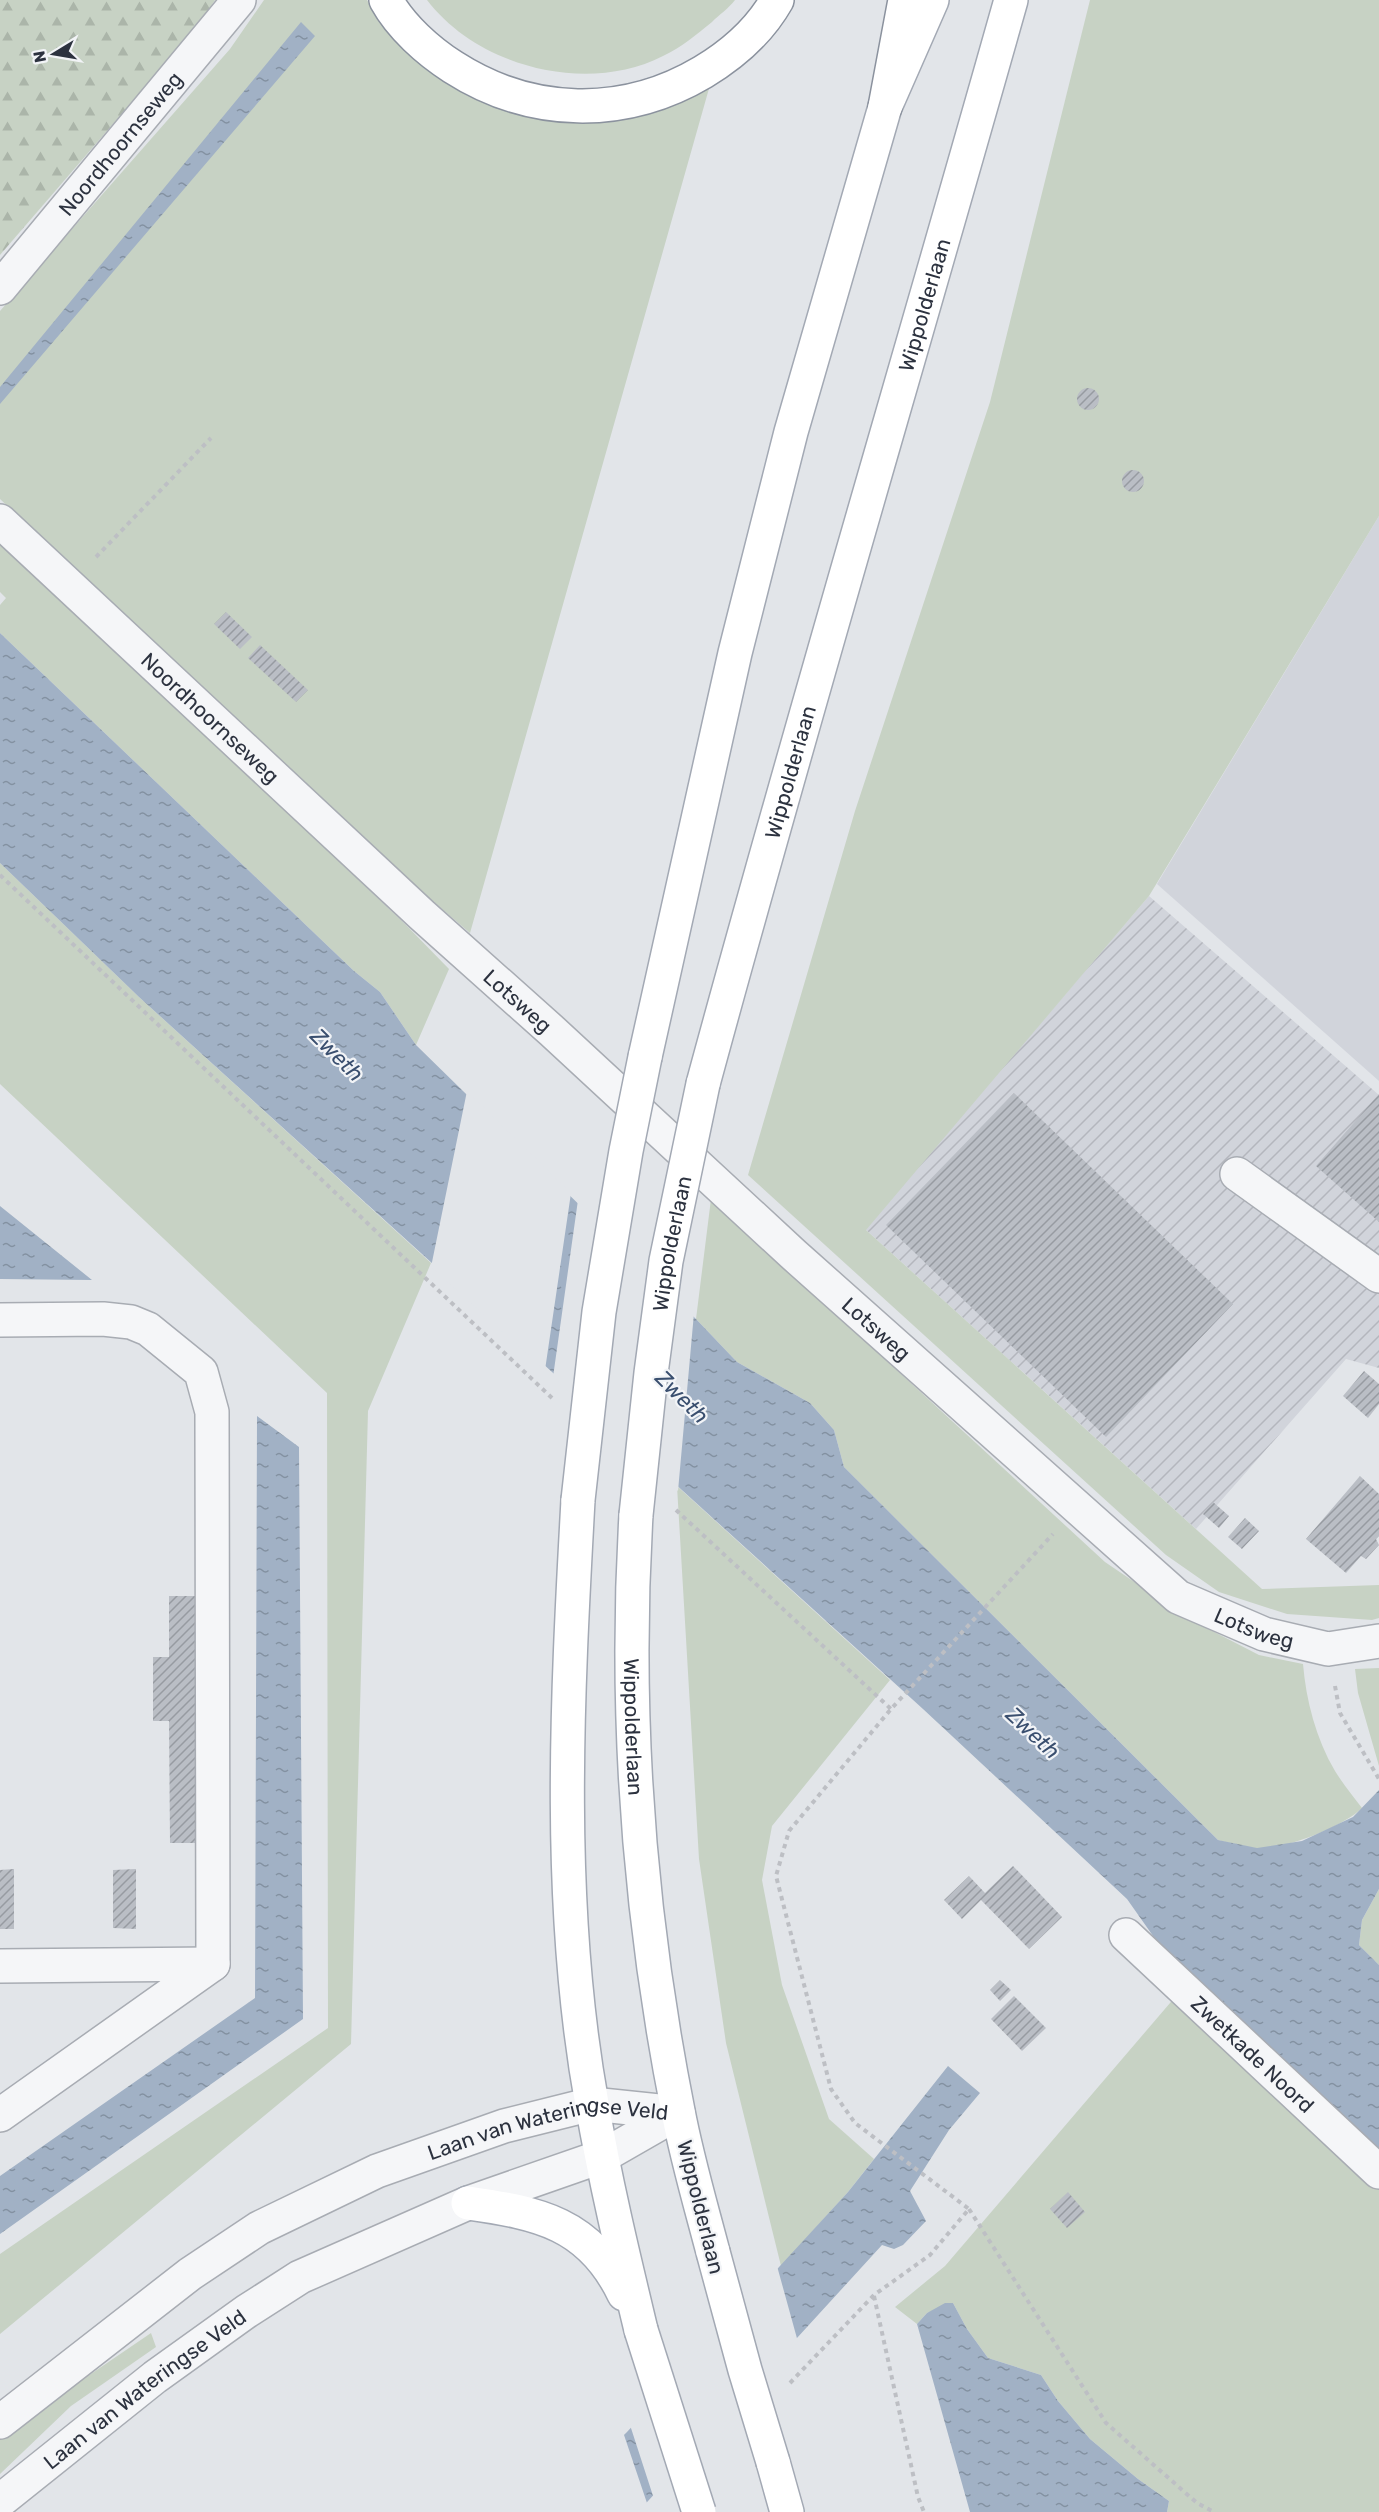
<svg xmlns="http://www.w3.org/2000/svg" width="1379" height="2512" font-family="Rubik,sans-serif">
  <defs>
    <pattern id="industrial-furrows" width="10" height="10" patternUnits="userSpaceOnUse" patternTransform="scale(1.5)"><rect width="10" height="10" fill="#d1d4db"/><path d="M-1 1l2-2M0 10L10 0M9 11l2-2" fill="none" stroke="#b4b6bd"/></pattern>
    <pattern id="forest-firs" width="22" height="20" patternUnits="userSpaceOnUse" patternTransform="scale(1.5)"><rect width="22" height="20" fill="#c7d2c4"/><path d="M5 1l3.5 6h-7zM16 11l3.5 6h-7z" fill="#abb5a9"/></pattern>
    <pattern id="water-ripples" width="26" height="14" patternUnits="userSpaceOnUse" patternTransform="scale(1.5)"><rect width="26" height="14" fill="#a1b1c5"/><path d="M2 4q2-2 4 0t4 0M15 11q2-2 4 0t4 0" fill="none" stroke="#8391a1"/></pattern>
    <pattern id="building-hatch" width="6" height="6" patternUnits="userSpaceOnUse" patternTransform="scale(1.5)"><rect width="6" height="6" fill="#babec5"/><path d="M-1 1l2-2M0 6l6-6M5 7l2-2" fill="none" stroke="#979ba1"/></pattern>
  </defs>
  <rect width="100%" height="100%" fill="#e2e5e9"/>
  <path fill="#d1d4db" d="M 1379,516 L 1379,1081 L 1157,884 Z"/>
  <path fill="url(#industrial-furrows)" d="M 1149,896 L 1379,1095 L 1379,1368 L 1346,1359 L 1196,1529 L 865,1229 Z"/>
  <path fill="#c7d2c4" d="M 264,0 L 367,0 L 385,29 L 421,64 L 466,95 L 520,115 L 574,121 L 710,85 L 470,933 L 336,818 L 0,499 L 0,311 L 230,49 Z
    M 427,0 L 735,0 C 729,8 719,15 712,22 C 696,35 682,47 663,56 C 587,95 478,67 427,0 Z
    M 1090,0 L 1379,0 L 1379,516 L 1149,896 L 866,1230 L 1262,1589 L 1379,1585 L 1379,1618 L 1372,1620 L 1287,1614 L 1219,1592 L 1166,1555 L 748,1175 L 855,811 L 990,402 Z
    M 0,539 L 405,924 L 449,969 L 416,1045 L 380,992 L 354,971 L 0,633 L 0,605 L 6,598 L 0,592 Z
    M 0,863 L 139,997 L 431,1263 L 368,1411 L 351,2044 L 0,2334 L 0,2254 L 328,2028 L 327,1393 L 0,1084 Z
    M 711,1199 L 1105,1562 L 1189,1619 L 1259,1655 L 1303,1664 C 1306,1700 1316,1739 1335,1771 C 1343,1784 1353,1796 1362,1808 C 1343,1827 1282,1851 1255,1848 C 1243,1847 1230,1843 1218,1840 L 844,1467 L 834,1430 L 810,1403 L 737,1362 L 696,1319 Z
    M 677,1486 L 890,1680 L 772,1826 L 762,1880 L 782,1985 L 829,2119 L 874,2159 L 848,2192 L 781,2266 L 726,2043 L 699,1859 Z
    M 1379,1668 L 1379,1766 L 1358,1693 L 1355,1669 Z
    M 1379,1889 L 1379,1965 L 1359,1945 L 1362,1920 Z
    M 1176,1996 L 1379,2188 L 1379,2512 L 1167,2512 L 1169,2501 L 1138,2479 L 1090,2439 L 1058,2401 L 1041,2375 L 988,2358 L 967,2329 L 953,2303 L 927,2313 L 917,2324 L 895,2307 L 945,2266 Z
    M 151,2333 L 156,2347 L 71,2406 L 0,2474 L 0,2440 L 63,2393 Z"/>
  <path fill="url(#forest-firs)" d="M 0,0 L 215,0 L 201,22 L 0,255 Z"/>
  <path fill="url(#water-ripples)" d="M 301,22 L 315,36 L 0,404 L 0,387 Z
    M 0,633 L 354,971 L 380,992 L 416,1045 L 696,1319 L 737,1362 L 810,1403 L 834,1430 L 844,1467 L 1218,1840 L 1257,1848 L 1302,1841 L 1353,1817 L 1379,1790 L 1379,1889 L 1362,1920 L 1359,1945 L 1379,1965 L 1379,2155 L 1158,1943 L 1127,1899 L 923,1709 L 139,997 L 0,863 Z
    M 0,1206 L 92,1280 L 0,1279 Z
    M 257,1416 L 299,1447 L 303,2019 L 0,2234 L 0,2176 L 255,1998 Z
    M 948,2066 L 980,2093 L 949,2130 L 910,2191 L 926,2221 L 903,2245 L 894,2249 L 882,2245 L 638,2512 L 555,2512 L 592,2466 L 627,2432 L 848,2192 Z
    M 945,2303 L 953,2303 L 967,2329 L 988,2358 L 1041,2375 L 1058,2401 L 1090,2439 L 1138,2479 L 1169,2501 L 1167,2512 L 970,2512 L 917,2324 L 927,2313 Z"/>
  <path fill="#e2e5e9" d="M 467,1091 L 571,1193 L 545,1370 L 431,1267 Z
    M 578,1200 L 694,1313 L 678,1491 L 553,1377 Z
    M 777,2266 L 798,2342 L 654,2499 L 630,2425 Z
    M 623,2432 L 648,2506 L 643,2512 L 552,2512 L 590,2464 Z"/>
  <path fill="url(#building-hatch)" d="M1077 399a11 11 0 1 1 22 0a11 11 0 1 1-22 0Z
    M1122 481a11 11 0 1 1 22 0a11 11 0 1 1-22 0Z
    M 226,612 L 252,637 L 240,649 L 214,624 Z
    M 260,645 L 308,690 L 296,702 L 248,658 Z
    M 1014,1093 L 1233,1304 L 1106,1437 L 886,1225 Z
    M 1379,1094 L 1379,1222 L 1316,1166 Z
    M 1364,1371 L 1379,1384 L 1379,1404 L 1368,1418 L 1343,1396 Z
    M 1360,1476 L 1379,1494 L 1379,1536 L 1376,1539 L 1379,1545 L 1366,1559 L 1361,1556 L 1346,1573 L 1306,1539 Z
    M 1213,1502 L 1229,1516 L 1219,1528 L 1203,1514 Z
    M 1245,1518 L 1259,1531 L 1242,1549 L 1228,1537 Z
    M 169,1596 L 200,1596 L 201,1843 L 170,1843 L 169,1721 L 153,1721 L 153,1657 L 169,1657 Z
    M 1013,1866 L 1062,1917 L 1029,1949 L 981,1900 L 962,1919 L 944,1900 L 969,1876 L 985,1893 Z
    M 14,1869 L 14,1929 L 0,1929 L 0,1870 Z
    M 136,1869 L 136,1929 L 113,1928 L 113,1870 Z
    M 1000,1980 L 1011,1990 L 1000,2001 L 990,1990 Z
    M 1014,1996 L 1046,2028 L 1022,2051 L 991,2019 Z
    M 1068,2192 L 1085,2212 L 1067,2228 L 1050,2209 Z"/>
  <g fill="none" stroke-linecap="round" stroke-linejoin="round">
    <g stroke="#a8acb3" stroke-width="36">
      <g id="minor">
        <path id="s1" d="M 0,288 L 239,0"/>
        <path id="s2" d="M 0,521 L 422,915 L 552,1031 L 793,1254 L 1178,1597 L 1264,1634 L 1328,1649 L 1379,1641"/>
        <path d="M 1237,1174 L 1379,1276"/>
        <path d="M 0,1320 L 103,1319 L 131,1322 L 148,1329 L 201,1372 L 212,1412 L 213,1964 L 0,2115"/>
        <path id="s3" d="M 1126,1935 L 1379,2172"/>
        <path d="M 0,1966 L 213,1964"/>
        <path id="s4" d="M 0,2422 L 190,2274 L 259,2228 L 377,2171 L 504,2126 L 592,2104 L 678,2113"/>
        <path id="s5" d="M 0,2501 L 155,2377 L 247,2311 L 300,2277 L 468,2203 L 603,2156 L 678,2113"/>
      </g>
    </g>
    <g stroke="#a3a9b4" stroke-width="36">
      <g id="major">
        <path d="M 645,1057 L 735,653 L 791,432 L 885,107 L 932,0"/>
        <path id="s6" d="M 703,1084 C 801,722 909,362 1011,0"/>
        <path d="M 578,1500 C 567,1700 556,1906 592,2104 C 605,2180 623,2255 641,2330"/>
        <path id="s7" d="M 636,1515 C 624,1715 639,1915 678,2111 C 687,2159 701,2206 713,2252"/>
        <path d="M 468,2203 C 538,2213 590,2223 624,2294"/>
        <path d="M 773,2462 L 787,2512"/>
      </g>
    </g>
    <g stroke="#8b929e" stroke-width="36">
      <path id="highway" d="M 386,0 C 401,27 428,51 453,67 C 531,117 624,119 703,72 C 733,54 760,30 777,0
        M 885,107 L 905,0"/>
    </g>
    <path stroke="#bdbfc4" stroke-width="4" stroke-dasharray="4.5 4.5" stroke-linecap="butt" d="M 96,557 L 211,438
      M 0,875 L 552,1398
      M 676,1510 L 891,1709
      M 1335,1686 L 1340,1713 L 1379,1779
      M 969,2209 L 1106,2423 L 1197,2503 L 1214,2512
      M 874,2296 L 918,2497 L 924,2512
      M 790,2383 L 874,2295 L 930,2255 L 969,2209 L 855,2123 L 831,2089 L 776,1876 L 789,1831 L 891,1709 L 1053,1534"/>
    <use href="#minor" stroke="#f5f6f8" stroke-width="33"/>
    <use href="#major" stroke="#fff" stroke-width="33"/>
    <use href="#highway" stroke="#fff" stroke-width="33"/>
    <g stroke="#a3a9b4" stroke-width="36" stroke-linecap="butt">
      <g id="major-bridge">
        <path d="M 578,1500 L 599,1312 L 626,1151 L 645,1057"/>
        <path id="s8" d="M 636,1515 L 651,1373 L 666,1261 L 703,1084"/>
        <path d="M 713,2252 L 745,2370 L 773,2462"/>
        <path d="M 641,2330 L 699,2512"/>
      </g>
    </g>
    <use href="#major-bridge" stroke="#fff" stroke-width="33"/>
  </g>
  <g text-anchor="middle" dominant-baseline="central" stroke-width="4.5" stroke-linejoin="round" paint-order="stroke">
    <g font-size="21" fill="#2c323f" stroke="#f2f4f7">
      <text stroke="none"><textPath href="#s1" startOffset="188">Noordhoornseweg</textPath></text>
      <text stroke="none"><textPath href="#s6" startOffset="810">Wippolderlaan</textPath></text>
      <text stroke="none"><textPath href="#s2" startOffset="288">Noordhoornseweg</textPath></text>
      <text stroke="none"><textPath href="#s6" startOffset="324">Wippolderlaan</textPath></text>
      <text stroke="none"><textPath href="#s2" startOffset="706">Lotsweg</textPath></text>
      <text stroke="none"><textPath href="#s8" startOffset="274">Wippolderlaan</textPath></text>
      <text stroke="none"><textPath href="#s2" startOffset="1192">Lotsweg</textPath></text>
      <text stroke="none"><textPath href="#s2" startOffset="1678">Lotsweg</textPath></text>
      <text stroke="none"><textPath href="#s7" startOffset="212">Wippolderlaan</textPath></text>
      <text stroke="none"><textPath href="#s3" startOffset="174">Zwetkade Noord</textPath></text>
      <text stroke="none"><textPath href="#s4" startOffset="633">Laan van Wateringse Veld</textPath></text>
      <text transform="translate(701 2207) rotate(76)">Wippolderlaan</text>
      <text stroke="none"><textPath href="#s5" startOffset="183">Laan van Wateringse Veld</textPath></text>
    </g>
    <g font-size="22" font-style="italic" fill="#3a4f6f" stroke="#f2f4f7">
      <text transform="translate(337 1055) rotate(45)">Zweth</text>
      <text transform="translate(682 1397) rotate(45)">Zweth</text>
      <text transform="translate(1033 1733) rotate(43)">Zweth</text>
    </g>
  </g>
  <g transform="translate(54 54) rotate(259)" stroke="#f2f4f7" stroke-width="4.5" paint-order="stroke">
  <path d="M0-4.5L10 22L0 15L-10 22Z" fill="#2c323f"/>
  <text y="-9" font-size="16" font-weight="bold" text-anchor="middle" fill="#2c323f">N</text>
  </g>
</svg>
